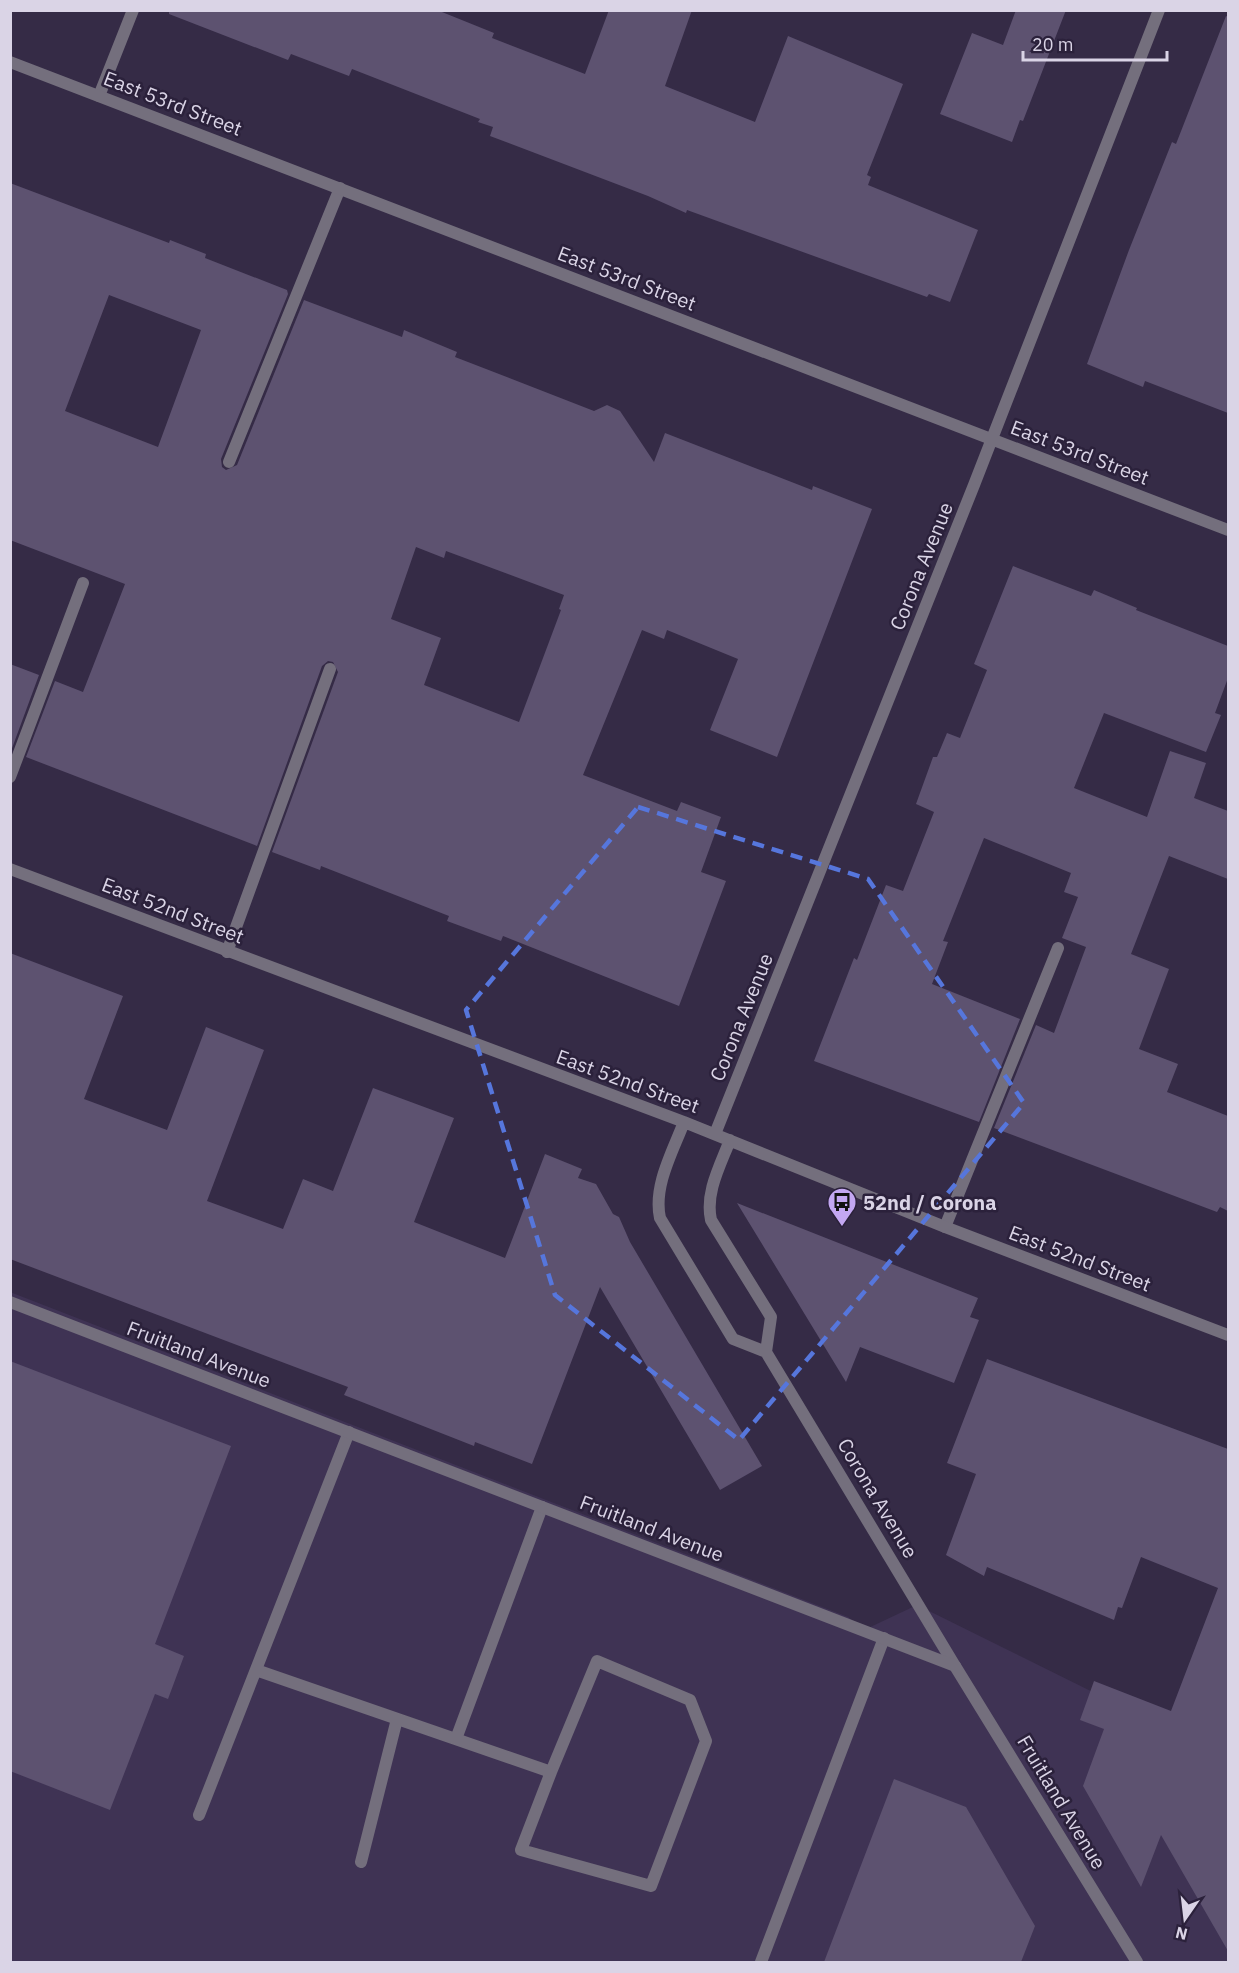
<svg xmlns="http://www.w3.org/2000/svg" width="1239" height="1973" font-family="'IBM Plex Sans',sans-serif">
  <rect width="100%" height="100%" fill="#352b46"/>
  <path fill="#3f3354" d="M 10,1292 L 848,1617 L 864,1630 L 917,1605 L 1228,1759 L 1228,1962 L 11,1962 Z"/>
  <path fill="#5d5270" fill-rule="evenodd" d="M 169,10 L 437,10 L 494,33 L 492,38 L 585,74 L 609,10 L 692,10 L 665,86 L 755,122 L 788,36 L 903,84 L 867,175 L 871,177 L 868,185 L 978,230 L 950,302 L 929,294 L 927,297 L 687,210 L 686,213 L 648,196 L 490,136 L 493,127 L 478,122 L 480,119 L 352,69 L 349,76 L 291,54 L 288,60 L 169,14 Z
    M 1016,10 L 1066,10 L 1023,121 L 1020,120 L 1012,142 L 940,114 L 972,33 L 1003,45 Z
    M 1226,16 L 1228,17 L 1228,413 L 1145,381 L 1143,387 L 1087,364 L 1129,250 L 1172,142 L 1176,144 Z
    M 10,183 L 169,243 L 170,240 L 206,254 L 205,258 L 287,290 L 288,294 L 221,459 L 222,467 L 226,470 L 237,465 L 304,300 L 402,337 L 404,330 L 457,352 L 455,357 L 594,411 L 607,405 L 620,411 L 654,462 L 665,433 L 812,490 L 813,486 L 872,509 L 777,757 L 710,730 L 738,659 L 667,630 L 664,639 L 642,630 L 583,775 L 677,811 L 681,802 L 721,817 L 701,872 L 726,881 L 679,1006 L 503,936 L 501,941 L 447,921 L 449,916 L 321,866 L 320,870 L 272,852 L 338,672 L 333,662 L 328,661 L 322,666 L 257,846 L 26,757 L 55,681 L 83,692 L 125,584 L 10,540 ZM 109,295 L 201,330 L 158,447 L 65,411 ZM 416,547 L 444,558 L 446,551 L 564,595 L 559,609 L 561,610 L 519,722 L 424,685 L 441,638 L 391,619 Z
    M 1013,566 L 1091,596 L 1094,590 L 1137,608 L 1136,610 L 1228,646 L 1228,678 L 1215,713 L 1221,715 L 1206,752 L 1104,713 L 1074,788 L 1147,817 L 1170,751 L 1206,763 L 1194,798 L 1228,811 L 1228,879 L 1169,856 L 1131,954 L 1169,969 L 1139,1049 L 1178,1064 L 1167,1092 L 1228,1116 L 1228,1211 L 1220,1207 L 1217,1212 L 994,1128 L 1036,1025 L 1054,1033 L 1086,947 L 1062,938 L 1078,897 L 1064,892 L 1071,873 L 984,838 L 943,941 L 948,942 L 932,984 L 1020,1019 L 979,1122 L 814,1061 L 854,958 L 857,960 L 886,885 L 903,891 L 934,812 L 916,804 L 933,757 L 937,757 L 947,733 L 960,738 L 987,670 L 974,664 Z
    M 10,664 L 39,675 L 11,751 L 10,751 Z
    M 10,953 L 123,996 L 84,1099 L 167,1130 L 206,1027 L 264,1050 L 207,1201 L 283,1229 L 303,1179 L 333,1191 L 373,1088 L 454,1118 L 414,1222 L 505,1258 L 545,1154 L 582,1169 L 578,1178 L 596,1184 L 613,1214 L 619,1217 L 630,1242 L 762,1466 L 720,1490 L 600,1287 L 532,1464 L 475,1442 L 474,1446 L 344,1395 L 348,1387 L 10,1259 Z
    M 737,1203 L 978,1298 L 970,1317 L 979,1320 L 954,1383 L 860,1347 L 846,1382 Z
    M 987,1359 L 1228,1449 L 1228,1951 L 1161,1835 L 1141,1887 L 1083,1786 L 1104,1729 L 1080,1720 L 1094,1681 L 1171,1711 L 1218,1588 L 1141,1557 L 1122,1608 L 1118,1607 L 1114,1620 L 987,1567 L 984,1576 L 946,1555 L 976,1474 L 947,1463 Z
    M 10,1361 L 231,1446 L 155,1644 L 184,1656 L 168,1699 L 155,1694 L 110,1810 L 10,1771 Z
    M 894,1779 L 966,1807 L 1035,1926 L 1021,1962 L 824,1962 Z"/>
  <g fill="none" stroke-linecap="round" stroke-linejoin="round">
    <path stroke="#746f7d" stroke-width="12" d="M 99,96 L 133,10
      M 229,462 L 340,188
      M 10,777 L 83,583
      M 227,952 L 330,669
      M 945,1227 L 1058,948
      M 256,1670 L 551,1772 L 521,1850 L 651,1886 L 706,1741 L 690,1700 L 597,1661 L 551,1772
      M 456,1739 L 542,1507
      M 199,1815 L 349,1432
      M 361,1862 L 397,1719"/>
    <path stroke="#746f7d" stroke-width="12" d="M 10,62 L 1228,530
      M 10,869 L 684,1122 L 945,1227 L 1228,1335
      M 684,1122 C 673,1151 653,1186 660,1218 L 733,1339 L 766,1352 L 955,1666
      M 715,1134 L 974,485 L 1159,10
      M 730,1140 C 720,1166 705,1193 711,1220 L 771,1317 L 766,1352
      M 761,1962 L 884,1638"/>
    <path stroke="#746f7d" stroke-width="12" d="M 10,1302 L 955,1666 L 1137,1962"/>
  </g>
  <path fill="none" stroke="#5676dc" stroke-width="4.5" stroke-dasharray="12 8" stroke-linejoin="round" d="M 638,807 L 868,879 L 1024,1103 L 739,1440 L 555,1295 L 466,1010 Z"/>
  <defs>
    <g id="bus-pin" transform="scale(1.5)"><path d="M0 17L-7.5 6A9.5 9.5 0 1 1 7.5 6Z" fill="#c3a7f2" stroke="#2b213b"/><path d="M-5-6H5V4H4V6H2V4H-2V6H-4V4H-5ZM-3.5-4V0h7V-4ZM-3.5 1.2v1.5H-2V1.2ZM2 1.2v1.5H3.5V1.2Z" fill="#111"/></g>
  </defs>
  <g fill-rule="evenodd">
    <use href="#bus-pin" x="842" y="1202"/>
  </g>
  <g text-anchor="middle" dominant-baseline="central" stroke-width="5" stroke-linejoin="round" paint-order="stroke">
    <g font-size="20" fill="#dad4e6" stroke="#2b213b">
      <text transform="translate(173 103) rotate(21)">East 53rd Street</text>
      <text transform="translate(627 278) rotate(21)">East 53rd Street</text>
      <text transform="translate(1080 452) rotate(21)">East 53rd Street</text>
      <text transform="translate(921 566) rotate(-68)">Corona Avenue</text>
      <text transform="translate(173 910) rotate(21)">East 52nd Street</text>
      <text transform="translate(741 1017) rotate(-68)">Corona Avenue</text>
      <text transform="translate(628 1081) rotate(20)">East 52nd Street</text>
      <text transform="translate(1080 1258) rotate(21)">East 52nd Street</text>
      <text transform="translate(199 1354) rotate(21)">Fruitland Avenue</text>
      <text transform="translate(878 1498) rotate(59)">Corona Avenue</text>
      <text transform="translate(652 1528) rotate(21)">Fruitland Avenue</text>
      <text transform="translate(1062 1802) rotate(59)">Fruitland Avenue</text>
    </g>
    <g font-size="20" font-weight="bold" fill="#dad4e6" stroke="#2b213b" text-anchor="start">
      <text x="863" y="1202">52nd / Corona</text>
    </g>
  </g>
  <rect width="1239" height="1973" fill="none" stroke="#dad4e6" stroke-width="24"/>
  <g transform="translate(1185 1919) rotate(194)" stroke="#2b213b" stroke-width="4.5" paint-order="stroke">
  <path d="M0-4.5L10 22L0 15L-10 22Z" fill="#dad4e6"/>
  <text y="-9" font-size="16" font-weight="bold" text-anchor="middle" fill="#dad4e6">N</text>
  </g>
  <path d="M1023 51v9h144v-9" fill="none" stroke="#dad4e6" stroke-width="3"/>
  <text x="1032" y="51" font-size="18" fill="#dad4e6" stroke="#2b213b" stroke-width="4.5" paint-order="stroke">20 m</text>
</svg>
